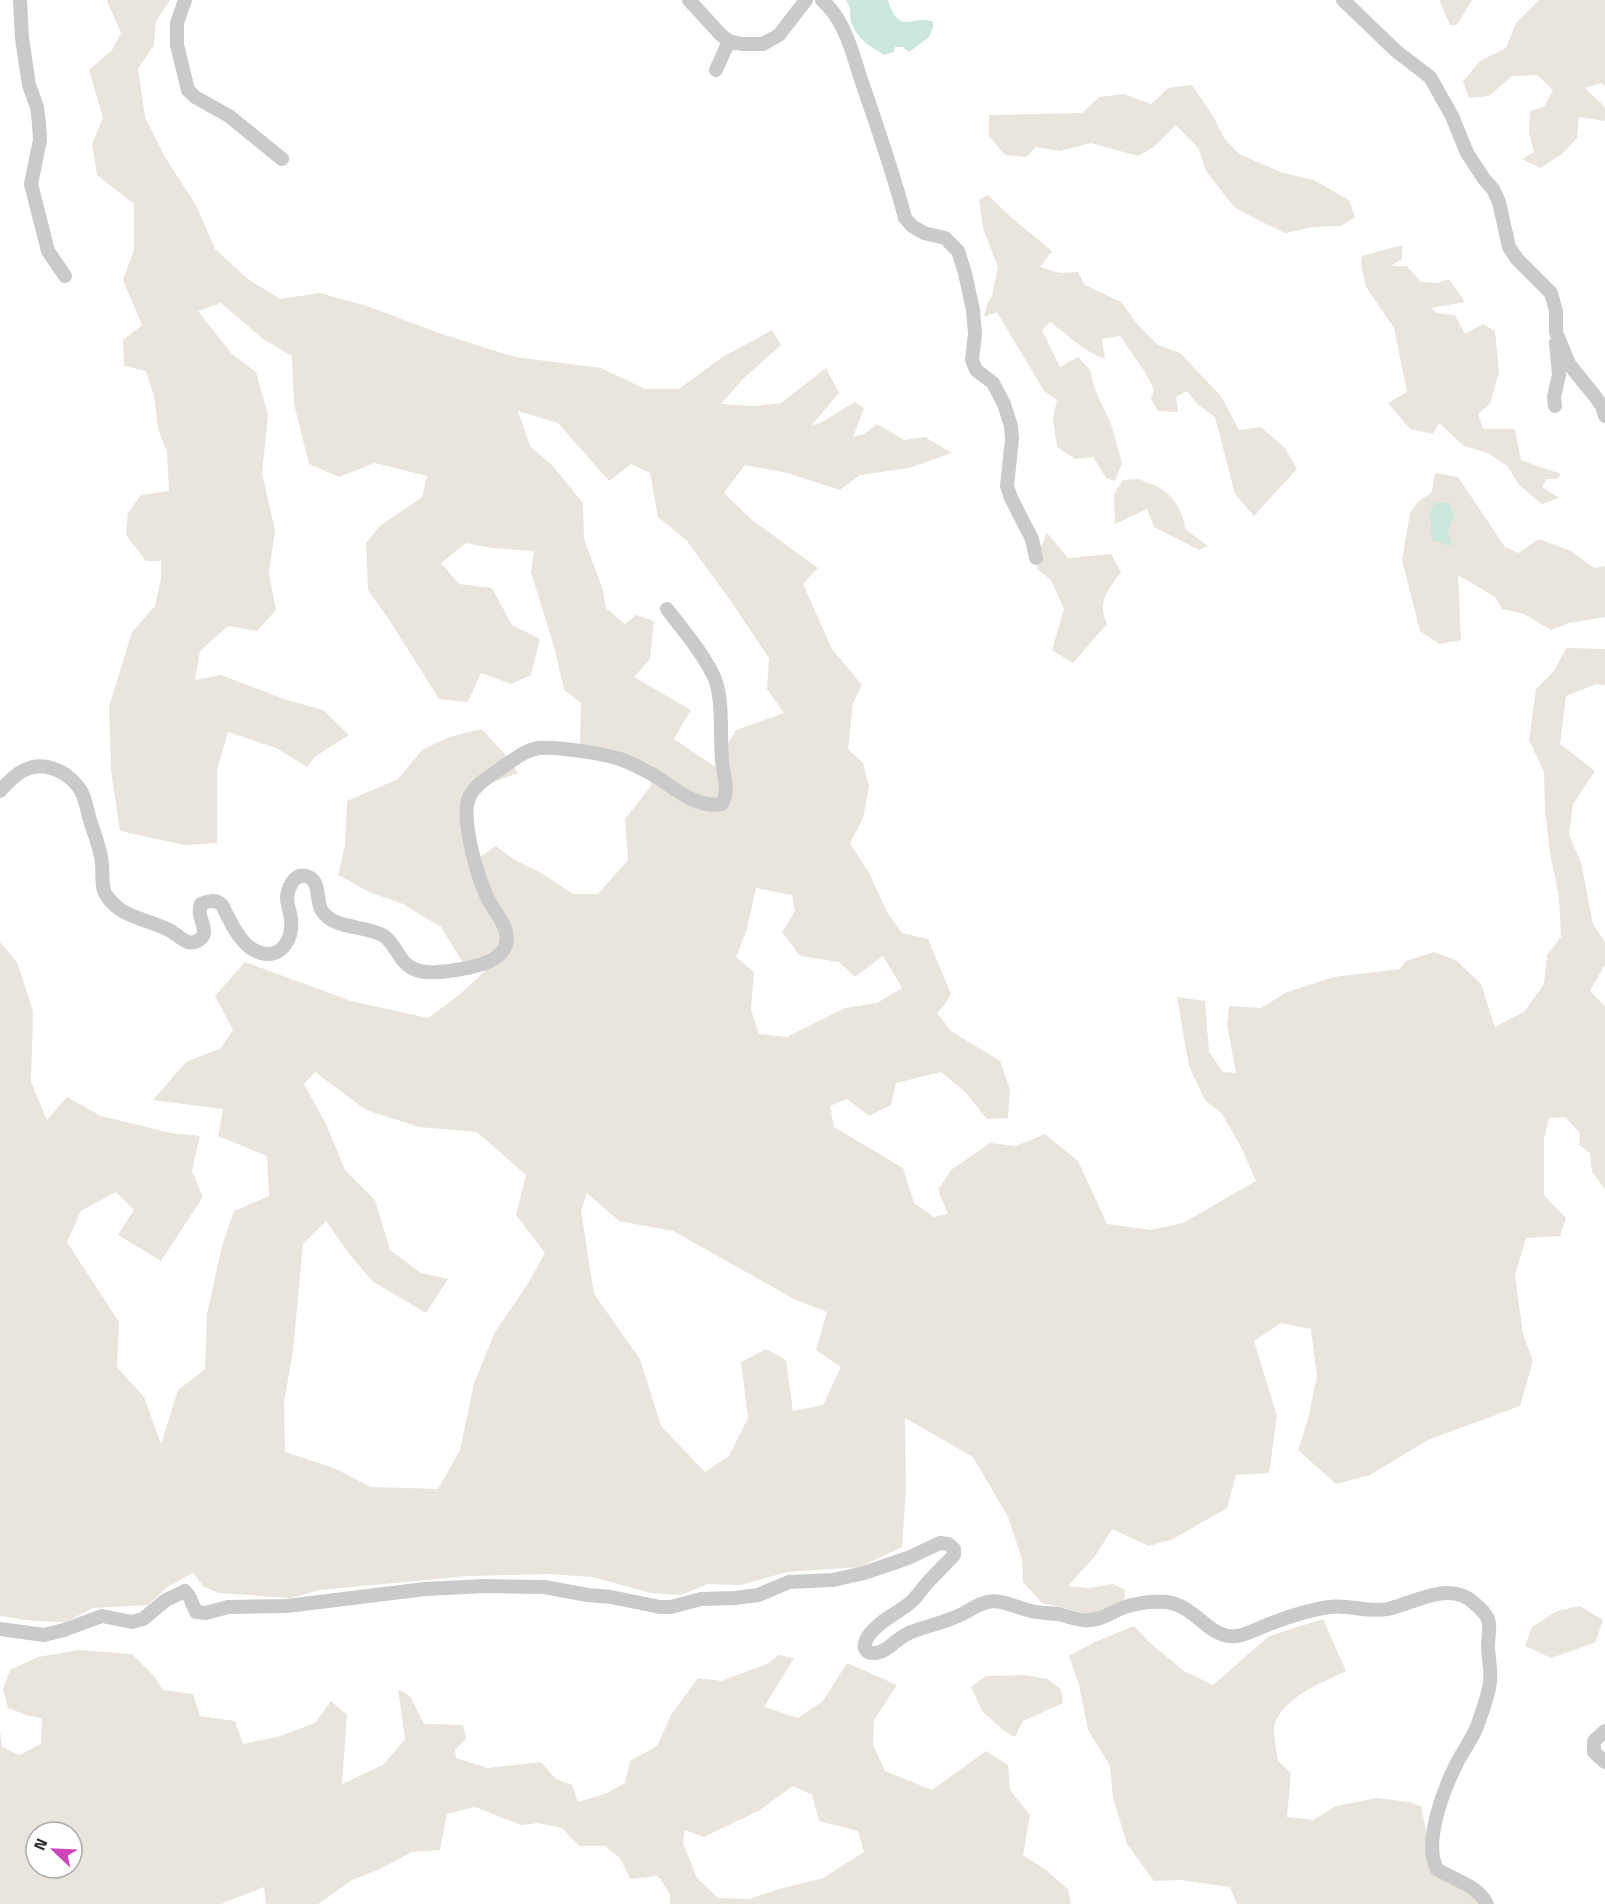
<svg xmlns="http://www.w3.org/2000/svg" width="1605" height="1904" font-family="'Titillium Web',sans-serif">
  <rect width="100%" height="100%" fill="#fff"/>
  <path fill="#e9e5dc" fill-rule="evenodd" d="M 108,0 L 170,0 L 156,21 L 154,45 L 138,69 L 145,117 L 165,157 L 196,205 L 215,249 L 248,279 L 280,299 L 320,293 L 370,307 L 439,333 L 515,357 L 601,368 L 645,389 L 679,389 L 721,358 L 772,330 L 781,345 L 743,379 L 721,404 L 754,406 L 781,403 L 826,368 L 839,393 L 811,426 L 822,422 L 855,402 L 864,408 L 853,437 L 864,434 L 877,424 L 904,440 L 925,437 L 952,453 L 909,468 L 860,475 L 840,490 L 787,473 L 745,465 L 724,493 L 752,520 L 818,568 L 803,584 L 832,649 L 862,685 L 853,703 L 848,749 L 863,763 L 869,786 L 863,818 L 850,843 L 869,873 L 887,912 L 902,933 L 928,939 L 951,994 L 946,1003 L 937,1013 L 951,1031 L 1000,1061 L 1010,1090 L 1008,1118 L 987,1119 L 965,1092 L 941,1072 L 896,1083 L 891,1105 L 869,1116 L 847,1099 L 830,1106 L 834,1127 L 903,1168 L 914,1203 L 934,1217 L 948,1214 L 938,1190 L 951,1170 L 990,1143 L 1016,1146 L 1045,1134 L 1078,1161 L 1107,1224 L 1151,1230 L 1183,1223 L 1256,1181 L 1242,1149 L 1222,1114 L 1205,1100 L 1189,1066 L 1177,997 L 1205,1001 L 1209,1052 L 1223,1072 L 1236,1073 L 1227,1025 L 1229,1006 L 1261,1008 L 1287,992 L 1334,977 L 1400,969 L 1406,961 L 1434,952 L 1456,960 L 1481,984 L 1495,1027 L 1524,1012 L 1544,984 L 1547,955 L 1561,937 L 1559,897 L 1550,853 L 1545,811 L 1544,772 L 1529,740 L 1536,689 L 1554,671 L 1566,648 L 1605,649 L 1605,685 L 1597,684 L 1566,696 L 1560,744 L 1595,771 L 1573,804 L 1569,835 L 1581,862 L 1593,924 L 1605,942 L 1605,965 L 1590,991 L 1605,1006 L 1605,1189 L 1592,1172 L 1590,1153 L 1579,1145 L 1580,1133 L 1565,1117 L 1549,1118 L 1544,1139 L 1544,1195 L 1566,1218 L 1560,1236 L 1526,1238 L 1515,1275 L 1523,1334 L 1533,1361 L 1520,1406 L 1428,1440 L 1370,1475 L 1336,1484 L 1298,1450 L 1308,1419 L 1317,1376 L 1311,1329 L 1281,1323 L 1254,1341 L 1277,1416 L 1269,1473 L 1236,1475 L 1227,1508 L 1173,1539 L 1149,1546 L 1112,1529 L 1096,1555 L 1068,1586 L 1089,1588 L 1113,1584 L 1125,1590 L 1124,1603 L 1094,1615 L 1042,1603 L 1023,1582 L 1022,1559 L 1008,1517 L 973,1457 L 905,1418 L 906,1490 L 902,1547 L 860,1567 L 787,1572 L 741,1585 L 707,1584 L 681,1595 L 651,1593 L 592,1577 L 548,1574 L 468,1576 L 320,1590 L 290,1598 L 219,1593 L 204,1587 L 193,1573 L 166,1588 L 148,1605 L 93,1608 L 66,1622 L 34,1621 L 0,1616 L 0,942 L 17,962 L 33,1011 L 31,1082 L 47,1120 L 67,1097 L 101,1116 L 171,1133 L 200,1136 L 192,1171 L 203,1197 L 161,1261 L 118,1235 L 134,1210 L 116,1192 L 81,1211 L 67,1242 L 119,1322 L 117,1367 L 144,1397 L 161,1444 L 178,1390 L 205,1369 L 207,1314 L 222,1246 L 234,1211 L 269,1196 L 267,1156 L 218,1136 L 223,1109 L 153,1100 L 186,1062 L 221,1048 L 233,1030 L 215,996 L 245,962 L 351,1001 L 428,1018 L 459,995 L 485,971 L 462,961 L 441,927 L 403,904 L 369,892 L 338,875 L 345,845 L 347,801 L 398,779 L 422,750 L 449,737 L 482,729 L 503,752 L 518,773 L 477,788 L 467,787 L 461,804 L 474,861 L 496,846 L 513,859 L 543,874 L 573,894 L 598,894 L 628,860 L 625,819 L 651,786 L 650,769 L 580,749 L 581,703 L 564,690 L 555,650 L 531,572 L 534,551 L 492,548 L 466,543 L 441,563 L 459,584 L 492,588 L 512,625 L 540,639 L 531,675 L 511,684 L 481,673 L 468,702 L 439,699 L 390,621 L 368,590 L 366,543 L 380,526 L 422,497 L 427,476 L 375,463 L 339,477 L 309,464 L 294,404 L 292,356 L 263,339 L 221,303 L 198,311 L 232,354 L 256,372 L 268,415 L 262,473 L 275,530 L 269,573 L 276,610 L 257,631 L 228,626 L 200,651 L 195,680 L 221,675 L 287,700 L 323,710 L 349,735 L 316,756 L 307,767 L 276,748 L 228,732 L 217,770 L 217,843 L 184,845 L 120,831 L 111,771 L 109,707 L 132,632 L 155,606 L 161,578 L 161,561 L 146,561 L 126,535 L 128,513 L 141,495 L 169,491 L 167,452 L 158,429 L 154,396 L 146,371 L 124,366 L 123,340 L 142,325 L 123,280 L 134,250 L 134,204 L 97,175 L 92,144 L 103,118 L 89,70 L 112,50 L 121,33 L 107,1 ZM 518,411 L 558,423 L 609,481 L 631,464 L 650,473 L 658,517 L 687,541 L 730,600 L 769,658 L 767,689 L 784,713 L 736,730 L 724,750 L 717,768 L 674,739 L 691,710 L 634,677 L 650,659 L 654,621 L 636,615 L 625,624 L 606,608 L 603,590 L 584,539 L 583,503 L 553,466 L 530,446 ZM 756,888 L 792,895 L 795,911 L 782,932 L 800,956 L 839,962 L 855,977 L 883,956 L 902,988 L 877,1003 L 845,1008 L 787,1037 L 759,1034 L 751,1010 L 754,972 L 736,957 L 747,929 ZM 315,1072 L 366,1110 L 419,1127 L 477,1132 L 526,1175 L 516,1215 L 545,1253 L 529,1282 L 495,1332 L 474,1383 L 460,1450 L 438,1489 L 371,1487 L 334,1468 L 285,1452 L 284,1403 L 293,1351 L 303,1244 L 326,1221 L 350,1255 L 372,1281 L 426,1313 L 448,1279 L 421,1273 L 390,1250 L 375,1200 L 345,1170 L 326,1124 L 304,1084 ZM 587,1193 L 619,1221 L 673,1231 L 796,1300 L 827,1312 L 816,1350 L 841,1367 L 823,1405 L 793,1411 L 786,1360 L 766,1349 L 741,1362 L 748,1418 L 729,1456 L 705,1472 L 661,1426 L 640,1359 L 594,1294 L 581,1211 Z
    M 1472,0 L 1457,25 L 1450,25 L 1439,0 Z
    M 1539,0 L 1605,0 L 1605,86 L 1601,83 L 1585,88 L 1605,107 L 1605,121 L 1579,117 L 1577,138 L 1562,154 L 1540,168 L 1522,159 L 1534,152 L 1529,132 L 1530,111 L 1544,107 L 1553,90 L 1537,75 L 1512,76 L 1489,96 L 1469,98 L 1463,81 L 1480,61 L 1506,48 L 1516,23 Z
    M 1192,85 L 1213,116 L 1224,138 L 1239,154 L 1283,173 L 1314,180 L 1349,200 L 1355,217 L 1341,226 L 1313,227 L 1285,233 L 1258,220 L 1234,207 L 1206,171 L 1199,149 L 1176,125 L 1154,147 L 1138,156 L 1091,143 L 1060,151 L 1036,147 L 1026,157 L 1005,155 L 989,136 L 989,115 L 1082,113 L 1099,97 L 1124,94 L 1151,104 L 1168,88 Z
    M 988,195 L 1013,219 L 1052,251 L 1040,267 L 1060,273 L 1078,272 L 1085,285 L 1121,302 L 1138,325 L 1158,345 L 1180,353 L 1221,396 L 1239,430 L 1261,427 L 1285,448 L 1297,469 L 1254,516 L 1235,494 L 1215,417 L 1198,405 L 1187,391 L 1176,397 L 1178,412 L 1158,411 L 1151,399 L 1154,390 L 1145,372 L 1120,336 L 1102,339 L 1105,359 C 1084,352 1068,335 1050,322 L 1042,330 L 1060,367 L 1078,357 L 1090,370 L 1095,390 L 1111,424 L 1122,463 L 1115,481 L 1106,478 L 1093,457 L 1075,459 L 1057,447 L 1053,418 L 1057,400 L 1044,391 L 997,312 L 984,317 L 987,304 L 992,296 L 998,267 L 983,228 L 979,200 Z
    M 1402,245 L 1402,259 L 1391,266 L 1407,266 L 1421,282 L 1437,283 L 1449,279 L 1465,302 L 1431,308 L 1437,313 L 1455,315 L 1465,334 L 1483,324 L 1495,331 L 1499,372 L 1490,404 L 1478,414 L 1483,429 L 1515,429 L 1521,460 L 1561,474 L 1557,479 L 1547,479 L 1542,487 L 1559,498 L 1542,504 L 1520,486 L 1507,466 L 1488,453 L 1464,446 L 1439,423 L 1433,434 L 1410,429 L 1388,403 L 1407,392 L 1394,328 L 1366,287 L 1361,265 L 1362,256 Z
    M 1435,473 L 1458,477 L 1505,547 L 1518,553 L 1539,539 L 1571,551 L 1594,568 L 1605,566 L 1605,617 L 1569,623 L 1551,630 L 1524,614 L 1502,609 L 1495,597 L 1458,575 L 1461,640 L 1439,644 L 1420,631 L 1402,560 L 1410,513 L 1418,502 L 1432,492 ZM 1435,503 L 1449,503 L 1455,515 L 1448,531 L 1451,545 Z
    M 1138,479 C 1145,482 1154,484 1160,488 C 1174,496 1184,514 1185,529 L 1208,546 L 1199,550 L 1154,527 L 1147,509 L 1115,524 L 1114,494 L 1123,480 Z
    M 1047,533 L 1068,558 L 1111,554 L 1121,572 C 1107,592 1097,600 1107,624 L 1073,663 L 1052,650 L 1064,609 L 1051,580 L 1037,569 L 1040,549 Z
    M 1580,1606 L 1603,1620 L 1595,1643 L 1551,1658 L 1525,1646 L 1532,1627 L 1557,1611 Z
    M 1323,1619 L 1346,1671 C 1321,1683 1286,1696 1275,1723 C 1272,1731 1277,1752 1278,1761 L 1291,1773 L 1287,1817 L 1314,1820 L 1336,1806 L 1377,1798 L 1409,1802 L 1421,1806 L 1428,1840 L 1443,1876 L 1483,1904 L 1237,1904 L 1230,1887 L 1180,1880 L 1154,1881 L 1127,1844 L 1113,1798 L 1110,1766 L 1088,1730 L 1079,1685 L 1069,1656 L 1095,1642 L 1134,1626 L 1149,1642 L 1184,1671 L 1213,1685 L 1269,1636 Z
    M 79,1650 L 132,1654 L 154,1676 L 163,1690 L 193,1694 L 200,1716 L 235,1721 L 243,1744 L 277,1737 L 315,1723 L 331,1701 L 347,1715 L 342,1784 L 383,1765 L 405,1739 L 398,1689 L 410,1696 L 424,1724 L 463,1725 L 466,1739 L 455,1750 L 456,1758 L 488,1768 L 541,1762 L 556,1779 L 572,1785 L 578,1802 L 605,1794 L 625,1783 L 630,1761 L 657,1746 L 671,1715 L 698,1678 L 721,1681 L 769,1663 L 778,1655 L 794,1658 L 764,1707 L 798,1718 L 823,1701 L 847,1663 L 897,1685 L 874,1720 L 873,1745 L 885,1771 L 932,1790 L 986,1751 L 1008,1765 L 1010,1790 L 1030,1815 L 1023,1855 L 1046,1870 L 1068,1889 L 1071,1904 L 670,1904 L 670,1894 L 658,1876 L 630,1879 L 620,1858 L 605,1846 L 579,1846 L 562,1828 L 538,1823 L 521,1825 L 475,1807 L 447,1814 L 440,1850 L 412,1852 L 378,1870 L 352,1880 L 318,1904 L 266,1904 L 264,1887 L 221,1904 L 0,1904 L 0,1730 L 2,1747 L 19,1755 L 41,1744 L 42,1718 L 29,1716 L 8,1708 L 3,1689 L 10,1670 L 38,1657 ZM 793,1786 L 812,1795 L 819,1821 L 858,1831 L 864,1852 L 823,1878 L 779,1889 L 749,1899 L 718,1898 L 697,1878 L 683,1843 L 685,1830 L 704,1837 L 760,1810 ZM 36,1832 L 72,1832 L 72,1868 L 36,1868 Z
    M 1024,1675 L 1047,1679 L 1061,1689 L 1063,1703 L 1023,1721 L 1015,1737 L 1004,1731 L 982,1711 L 971,1687 L 986,1676 Z"/>
  <path fill="#cbe6db" d="M 846,0 L 888,0 C 900,38 912,13 933,22 L 933,27 L 929,37 L 909,52 L 903,47 L 895,47 L 893,52 L 884,55 C 870,46 858,40 852,24 C 848,14 853,12 846,0 Z
    M 1435,503 L 1449,503 L 1455,515 L 1448,531 L 1452,546 L 1432,540 L 1430,512 Z"/>
  <g fill="none" stroke-linecap="round" stroke-linejoin="round">
    <path stroke="#cacaca" stroke-width="14" d="M 20,0 L 22,38 L 29,85 L 37,107 L 39,123 L 40,140 L 31,184 L 48,251 L 65,276
      M 185,0 L 177,23 L 177,45 L 188,90 L 195,97 L 229,116 L 282,159
      M 689,0 L 721,35 L 729,41 L 742,44 L 763,44 L 779,35 L 806,0
      M 822,0 C 848,23 853,59 865,91 C 879,133 894,175 905,218 L 912,226 L 924,233 L 945,238 L 958,251 L 965,273 L 973,310 L 975,334 L 972,360 L 976,370 L 993,383 L 1004,404 L 1011,426 L 1012,439 L 1007,486 L 1011,498 L 1032,539 L 1036,558
      M 1343,0 L 1396,51 L 1430,77 L 1452,116 L 1467,153 L 1484,179 L 1493,189 L 1499,202 L 1509,247 L 1517,259 L 1551,293 L 1556,311 L 1556,332 L 1569,364 L 1594,395 L 1602,406 L 1605,416
      M 716,70 L 729,41
      M 1555,406 L 1554,397 L 1559,375 L 1556,343
      M 0,791 C 13,776 29,761 51,768 C 63,771 76,781 82,793 C 86,801 87,811 90,820 C 94,834 101,849 102,864 C 103,873 101,887 106,895 C 122,919 146,918 169,930 C 175,933 182,940 188,942 C 195,944 205,938 204,931 C 203,920 197,915 201,904 C 207,901 216,899 222,905 C 224,908 226,914 228,917 C 235,931 245,949 261,953 C 283,959 293,937 291,919 C 290,912 287,904 287,897 C 288,888 294,873 306,876 C 322,880 315,901 322,911 C 334,930 368,925 384,936 C 397,945 398,962 414,969 C 425,974 437,972 449,971 C 471,968 516,962 505,929 C 501,917 492,908 487,897 C 477,875 464,829 467,805 C 469,788 487,778 500,769 C 512,761 524,750 539,748 C 555,746 605,754 620,759 C 632,763 646,771 657,777 C 675,789 698,809 722,804 C 730,789 723,776 722,760 C 720,736 723,704 716,682 C 709,661 681,627 667,609
      M 0,1629 L 44,1635 L 64,1630 L 102,1616 L 132,1622 L 143,1619 L 166,1600 L 185,1591 L 189,1596 L 196,1612 L 206,1613 L 228,1607 L 287,1606 L 425,1589 L 485,1586 L 544,1587 L 588,1595 L 611,1597 L 660,1607 L 671,1607 L 701,1599 L 735,1598 L 758,1595 L 789,1582 L 833,1580 L 864,1573 L 908,1558 L 940,1543 L 948,1544 L 954,1549 L 954,1555 C 947,1563 939,1570 932,1578 C 924,1585 919,1595 911,1602 C 897,1614 880,1620 869,1635 C 856,1654 875,1658 889,1647 C 896,1641 902,1636 911,1632 C 929,1625 949,1622 966,1612 C 996,1593 1001,1603 1031,1611 C 1040,1613 1049,1613 1058,1614 C 1067,1616 1075,1619 1084,1620 C 1099,1622 1111,1612 1125,1607 C 1137,1603 1154,1601 1167,1602 C 1196,1606 1210,1640 1237,1636 C 1248,1634 1257,1629 1267,1625 C 1287,1617 1308,1610 1329,1607 C 1349,1604 1368,1613 1388,1609 C 1415,1603 1449,1580 1474,1603 C 1479,1607 1485,1613 1488,1619 C 1491,1627 1488,1637 1488,1646 C 1488,1661 1493,1673 1489,1688 C 1486,1702 1481,1716 1476,1729 C 1470,1742 1461,1754 1455,1767 C 1443,1791 1423,1844 1437,1869 C 1455,1881 1476,1884 1487,1904
      M 1605,1731 L 1594,1741 L 1594,1752 L 1605,1762"/>
  </g>
  <g transform="translate(54 1850) rotate(293)"><circle r="28" fill="#ffffff" stroke="#ababab" stroke-width="1.5"/>
  <path d="M0-4.5L10 22L0 15L-10 22Z" fill="#ce45ba"/>
  <text y="-9" font-size="16" font-weight="bold" text-anchor="middle" fill="#2d2d2d">N</text>
  </g>
</svg>
